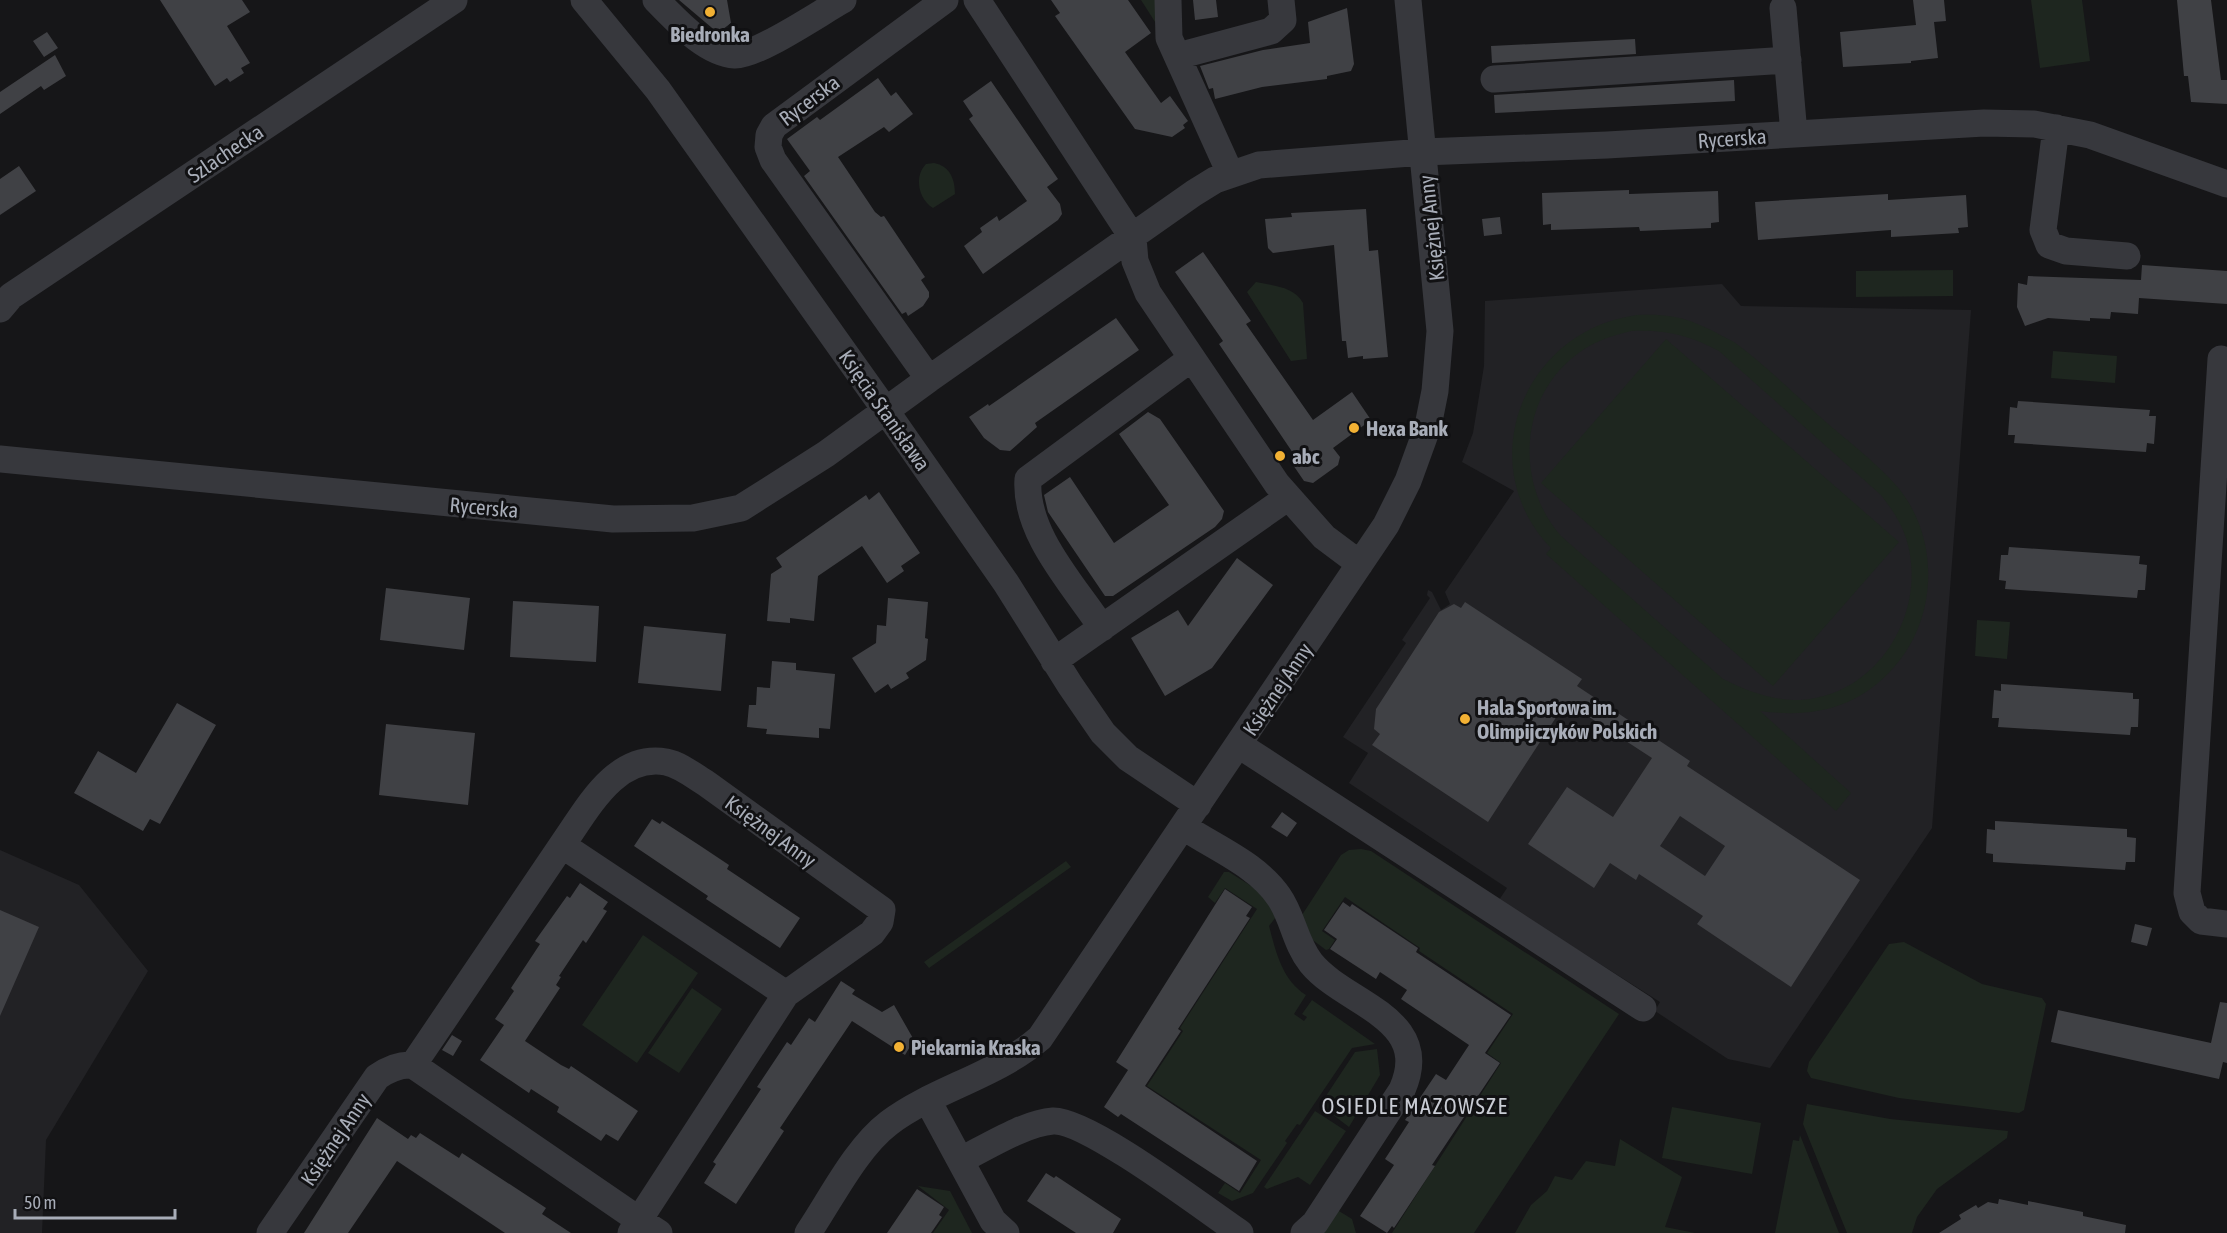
<svg xmlns="http://www.w3.org/2000/svg" width="2227" height="1233" font-family="'Asap Condensed',sans-serif">
  <rect width="100%" height="100%" fill="#161618"/>
  <path fill="#222225" d="M 1722,284 L 1741,306 L 1971,310 L 1932,828 L 1770,1068 L 1728,1059 L 1655,1011 L 1660,1002 L 1499,900 L 1507,888 L 1349,783 L 1368,753 L 1343,737 L 1406,643 L 1402,640 L 1430,598 L 1427,595 L 1428,590 L 1432,592 L 1441,610 L 1450,604 L 1445,592 L 1514,491 L 1462,462 L 1473,433 L 1484,366 L 1485,301 Z
    M 0,850 L 79,885 L 148,971 L 46,1140 L 42,1233 L 0,1233 Z"/>
  <path fill="#1e261f" fill-rule="evenodd" d="M 1141,0 L 1162,0 L 1157,25 Z
    M 2031,0 L 2082,0 L 2090,61 L 2040,68 Z
    M 934,163 C 950,166 955,179 955,194 L 933,208 C 918,199 914,176 926,164 Z
    M 1953,270 L 1953,296 L 1856,297 L 1856,271 Z
    M 1256,282 C 1273,286 1294,286 1303,303 L 1307,359 L 1291,361 L 1247,292 Z
    M 1637,315 C 1681,313 1696,322 1734,342 C 1764,364 1791,391 1819,416 C 1844,438 1872,459 1894,483 C 1940,533 1939,616 1895,666 C 1858,709 1813,718 1760,711 L 1851,793 L 1836,811 L 1546,554 L 1551,548 C 1470,464 1524,330 1637,315 ZM 1631,331 C 1664,329 1690,335 1719,351 L 1881,495 C 1891,508 1901,522 1906,538 C 1930,613 1875,701 1793,700 C 1768,699 1745,690 1723,679 L 1561,536 C 1515,484 1519,398 1576,355 C 1592,342 1611,336 1631,331 Z
    M 1666,339 L 1899,542 L 1773,686 L 1541,483 Z
    M 2053,351 L 2117,356 L 2115,383 L 2051,378 Z
    M 1977,620 L 2010,622 L 2007,659 L 1975,656 Z
    M 1361,849 L 1371,851 L 1619,1014 L 1474,1233 L 1392,1233 L 1501,1063 L 1487,1053 L 1513,1014 L 1419,951 L 1420,948 L 1345,897 L 1322,931 L 1335,940 L 1329,949 L 1326,950 L 1310,938 L 1302,915 L 1341,855 L 1349,850 Z
    M 1066,861 L 1071,867 L 929,968 L 924,962 Z
    M 1224,872 L 1229,872 L 1256,889 L 1279,913 L 1269,926 C 1276,952 1282,980 1306,995 L 1294,1014 L 1304,1021 L 1307,1017 L 1302,1014 L 1312,1000 L 1375,1044 L 1352,1048 L 1300,1125 L 1297,1124 L 1285,1141 L 1287,1143 L 1253,1193 L 1232,1201 L 1218,1193 L 1225,1183 L 1240,1193 L 1261,1160 L 1147,1086 L 1183,1031 L 1180,1028 L 1257,909 L 1225,888 L 1215,903 L 1208,897 Z
    M 643,935 L 698,973 L 637,1063 L 582,1025 Z
    M 1904,942 L 1982,984 L 2042,998 L 2046,1004 L 2024,1110 L 2019,1113 L 1899,1098 L 1811,1078 L 1807,1071 L 1809,1062 L 1889,944 Z
    M 692,988 L 722,1009 L 679,1073 L 648,1053 Z
    M 1377,1049 L 1380,1075 L 1349,1127 L 1320,1105 L 1355,1052 Z
    M 1807,1104 L 1890,1119 L 2008,1131 L 2007,1138 L 1937,1189 L 1917,1217 L 1912,1233 L 1847,1233 L 1803,1124 Z
    M 1672,1107 L 1761,1123 L 1752,1174 L 1662,1158 Z
    M 1315,1111 L 1346,1131 L 1310,1185 L 1298,1177 L 1267,1189 L 1264,1187 Z
    M 1800,1135 L 1839,1233 L 1775,1233 L 1793,1140 L 1799,1141 Z
    M 1620,1139 L 1682,1177 L 1665,1227 L 1695,1233 L 1515,1233 L 1531,1205 L 1547,1191 L 1555,1176 L 1572,1180 L 1586,1161 L 1615,1166 Z
    M 918,1186 L 950,1191 L 972,1233 L 933,1233 L 949,1210 Z
    M 1334,1208 L 1352,1219 L 1356,1233 L 1318,1233 Z"/>
  <path fill="#404145" fill-rule="evenodd" d="M 160,0 L 242,0 L 250,12 L 227,26 L 250,63 L 241,68 L 244,73 L 230,82 L 227,78 L 215,86 Z
    M 679,0 L 727,0 L 731,23 L 718,33 Z
    M 1051,0 L 1128,0 L 1151,33 L 1125,52 L 1161,103 L 1170,96 L 1188,121 L 1183,125 L 1185,128 L 1172,137 L 1135,129 L 1055,16 L 1060,13 Z
    M 1193,0 L 1216,0 L 1218,17 L 1195,20 Z
    M 1913,0 L 1944,0 L 1946,21 L 1934,22 L 1938,58 L 1911,61 L 1911,63 L 1843,67 L 1840,32 L 1916,25 Z
    M 2177,0 L 2211,0 L 2221,80 L 2227,80 L 2227,104 L 2191,102 L 2188,76 L 2184,76 Z
    M 1347,8 L 1354,64 L 1351,71 L 1327,76 L 1327,79 L 1262,87 L 1215,99 L 1213,88 L 1209,89 L 1200,66 L 1263,50 L 1310,43 L 1308,22 Z
    M 47,32 L 58,48 L 44,57 L 33,41 Z
    M 1635,39 L 1636,54 L 1492,63 L 1491,46 Z
    M 55,55 L 66,76 L 44,90 L 41,86 L 0,114 L 0,92 Z
    M 878,78 L 891,96 L 896,92 L 913,114 L 889,132 L 884,127 L 838,157 L 875,212 L 881,217 L 884,216 L 925,277 L 921,280 L 929,292 L 929,297 L 923,306 L 908,316 L 906,312 L 902,314 L 804,176 L 810,171 L 787,139 L 817,117 L 820,120 Z
    M 1734,80 L 1735,101 L 1495,113 L 1494,95 Z
    M 991,81 L 1058,179 L 1047,187 L 1060,204 L 1062,214 L 1058,220 L 983,274 L 964,246 L 982,232 L 980,228 L 997,216 L 999,221 L 1027,201 L 969,119 L 973,116 L 963,101 Z
    M 19,166 L 36,191 L 0,215 L 0,179 Z
    M 1629,190 L 1629,194 L 1718,191 L 1719,222 L 1711,223 L 1711,228 L 1640,231 L 1639,227 L 1551,230 L 1551,224 L 1543,225 L 1542,193 Z
    M 1888,194 L 1888,200 L 1966,195 L 1968,227 L 1958,228 L 1959,233 L 1891,237 L 1891,230 L 1758,240 L 1755,202 Z
    M 1366,209 L 1369,251 L 1378,250 L 1388,357 L 1363,359 L 1363,356 L 1348,358 L 1346,341 L 1342,341 L 1334,245 L 1273,253 L 1268,248 L 1265,219 L 1292,217 L 1291,213 Z
    M 1500,217 L 1502,234 L 1484,236 L 1482,219 Z
    M 1203,252 L 1251,321 L 1246,324 L 1313,420 L 1352,392 L 1371,420 L 1333,448 L 1340,457 L 1338,465 L 1313,483 L 1304,481 L 1291,462 L 1293,453 L 1219,344 L 1223,341 L 1175,272 Z
    M 2142,265 L 2227,271 L 2227,304 L 2139,298 L 2138,314 L 2111,312 L 2110,319 L 2090,318 L 2090,321 L 2048,318 L 2025,326 L 2017,307 L 2018,283 L 2027,285 L 2028,276 L 2141,280 Z
    M 1116,318 L 1139,350 L 1035,423 L 1037,427 L 1010,451 L 1000,450 L 984,438 L 969,417 L 988,404 L 989,406 Z
    M 2018,401 L 2150,410 L 2149,416 L 2156,416 L 2154,444 L 2147,443 L 2146,452 L 2014,443 L 2015,435 L 2008,435 L 2010,407 L 2017,408 Z
    M 1148,412 L 1160,419 L 1224,511 L 1222,519 L 1215,527 L 1113,596 L 1105,596 L 1048,512 L 1044,495 L 1070,477 L 1114,543 L 1169,505 L 1119,434 Z
    M 879,492 L 920,553 L 901,566 L 904,571 L 887,583 L 862,546 L 818,576 L 814,621 L 790,618 L 790,623 L 767,621 L 771,574 L 782,567 L 776,558 L 866,495 L 869,500 Z
    M 2009,547 L 2140,556 L 2139,564 L 2147,565 L 2145,590 L 2138,590 L 2137,598 L 2005,589 L 2006,581 L 1999,580 L 2001,555 L 2008,555 Z
    M 1237,558 L 1273,585 L 1212,668 L 1165,696 L 1131,638 L 1178,610 L 1188,626 Z
    M 386,588 L 470,598 L 464,650 L 380,640 Z
    M 888,598 L 928,602 L 925,638 L 928,639 L 926,660 L 906,673 L 909,678 L 891,689 L 888,684 L 875,693 L 852,658 L 876,643 L 877,625 L 886,626 Z
    M 513,601 L 599,606 L 596,662 L 510,657 Z
    M 1465,602 L 1582,679 L 1577,686 L 1690,761 L 1687,766 L 1860,880 L 1791,987 L 1697,924 L 1703,916 L 1639,874 L 1636,880 L 1610,863 L 1594,888 L 1528,844 L 1567,787 L 1613,817 L 1652,758 L 1566,702 L 1488,822 L 1372,745 L 1380,734 L 1374,729 L 1376,709 L 1439,612 L 1454,604 L 1461,608 ZM 1680,816 L 1725,846 L 1705,876 L 1660,846 Z
    M 644,626 L 726,634 L 721,691 L 638,683 Z
    M 772,661 L 796,663 L 796,670 L 835,674 L 830,729 L 819,728 L 819,738 L 766,734 L 767,729 L 747,727 L 749,705 L 756,705 L 757,687 L 770,688 Z
    M 2001,684 L 2133,693 L 2133,699 L 2139,699 L 2138,727 L 2131,727 L 2130,735 L 1998,727 L 1999,718 L 1992,718 L 1994,690 L 2001,691 Z
    M 177,703 L 216,725 L 160,824 L 150,819 L 143,831 L 74,793 L 98,751 L 136,773 Z
    M 386,724 L 475,733 L 468,805 L 379,795 Z
    M 1282,812 L 1297,823 L 1287,837 L 1271,827 Z
    M 652,819 L 660,824 L 662,821 L 699,845 L 729,865 L 727,869 L 800,918 L 780,948 L 706,899 L 708,896 L 634,846 Z
    M 1995,821 L 2127,829 L 2127,837 L 2136,838 L 2135,862 L 2126,862 L 2125,870 L 1993,862 L 1993,854 L 1986,853 L 1987,829 L 1995,830 Z
    M 580,883 L 608,902 L 603,909 L 607,911 L 586,943 L 583,940 L 559,976 L 561,977 L 556,985 L 560,988 L 525,1041 L 561,1065 L 569,1069 L 571,1066 L 638,1111 L 618,1141 L 606,1134 L 601,1141 L 557,1112 L 559,1107 L 531,1089 L 529,1093 L 480,1060 L 504,1025 L 495,1019 L 514,991 L 511,988 L 540,944 L 535,941 L 567,896 L 570,898 Z
    M 1225,889 L 1252,907 L 1246,916 L 1250,918 L 1178,1029 L 1181,1031 L 1145,1086 L 1257,1161 L 1239,1191 L 1121,1114 L 1118,1117 L 1104,1107 L 1128,1070 L 1116,1062 Z
    M 1343,902 L 1350,907 L 1352,904 L 1418,948 L 1416,952 L 1511,1015 L 1485,1053 L 1500,1063 L 1432,1165 L 1435,1166 L 1394,1228 L 1392,1226 L 1387,1233 L 1360,1216 L 1394,1165 L 1385,1159 L 1409,1122 L 1405,1120 L 1436,1074 L 1446,1080 L 1469,1045 L 1401,999 L 1407,990 L 1380,972 L 1376,979 L 1330,949 L 1337,939 L 1324,930 Z
    M 0,910 L 39,927 L 0,1016 Z
    M 2135,924 L 2152,928 L 2147,946 L 2131,942 Z
    M 841,981 L 855,990 L 852,994 L 882,1012 L 894,1005 L 914,1040 L 905,1055 L 852,1021 L 780,1128 L 784,1131 L 736,1204 L 704,1183 L 716,1164 L 713,1162 L 761,1089 L 757,1087 L 787,1042 L 791,1045 L 809,1018 L 815,1022 Z
    M 2220,1002 L 2227,1003 L 2227,1063 L 2223,1062 L 2219,1079 L 2051,1042 L 2058,1010 L 2211,1043 Z
    M 452,1035 L 462,1041 L 453,1056 L 442,1050 Z
    M 377,1118 L 408,1139 L 411,1135 L 416,1138 L 420,1133 L 459,1158 L 462,1153 L 546,1208 L 542,1214 L 571,1233 L 505,1233 L 397,1161 L 348,1233 L 304,1233 Z
    M 1046,1173 L 1054,1178 L 1056,1176 L 1121,1219 L 1113,1233 L 1076,1233 L 1027,1201 Z
    M 917,1189 L 944,1207 L 939,1215 L 942,1217 L 931,1233 L 887,1233 Z
    M 1999,1199 L 2028,1205 L 2028,1201 L 2083,1212 L 2083,1216 L 2126,1225 L 2125,1233 L 1939,1233 L 1961,1219 L 1959,1215 L 1976,1205 L 1978,1208 L 1988,1202 L 1998,1204 Z"/>
  <g fill="none" stroke-linecap="round" stroke-linejoin="round">
    <path stroke="#37383d" stroke-width="27" d="M 584,0 L 658,90 L 886,411 L 1006,583 L 1070,685 L 1103,733 L 1128,758 L 1198,805
      M 656,0 C 676,20 705,53 735,55 C 757,56 821,12 843,0
      M 945,0 L 774,126 L 769,135 L 768,147 L 773,160 L 929,379 L 1194,193 L 1215,180 L 1259,165 L 1423,152 L 1607,145 L 1984,123 L 2034,124 L 2090,135 L 2227,184
      M 977,0 L 1133,238 L 1135,261 L 1148,293 L 1277,484 L 1324,537 L 1360,564
      M 1168,0 L 1169,38 L 1230,173
      M 1783,8 L 1794,134
      M 1178,56 L 1271,31 L 1283,20 L 1281,0
      M 1494,79 L 1788,60
      M 2056,128 L 2043,230 L 2049,245 L 2066,251 L 2127,256
      M 0,309 L 11,296 L 454,0
      M 2221,359 L 2187,893 L 2192,912 L 2201,921 L 2227,924
      M 0,459 L 613,519 L 693,518 L 741,508 L 826,454 L 929,379
      M 1102,628 C 1073,584 1024,533 1028,479 L 1192,358
      M 1054,661 L 1287,498
      M 1239,745 L 1643,1008
      M 1184,827 C 1215,848 1258,865 1279,897 C 1293,917 1295,943 1311,963 C 1345,1005 1434,1017 1402,1090 L 1315,1223 L 1304,1233
      M 562,845 C 587,810 615,753 666,762 C 681,765 694,776 707,784 L 882,910 L 880,922 L 872,933 L 786,994
      M 928,1101 L 993,1221 L 1006,1233
      M 961,1160 C 987,1147 1025,1123 1053,1121 C 1087,1119 1206,1210 1240,1233
      M 270,1233 L 377,1077 C 388,1069 399,1064 413,1065 L 639,1220 L 786,994 L 562,845 L 413,1065
      M 631,1233 L 639,1220 L 659,1233
      M 808,1233 C 831,1199 856,1148 889,1123 C 934,1089 996,1076 1040,1038 L 1386,525 L 1408,481 L 1428,426 L 1435,391 L 1440,331 L 1408,0"/>
  </g>
  <g fill="#f2b134" stroke="#111113" stroke-width="2">
    <circle cx="710" cy="12" r="6"/>
    <circle cx="1354" cy="428" r="6"/>
    <circle cx="1280" cy="456" r="6"/>
    <circle cx="1465" cy="719" r="6"/>
    <circle cx="899" cy="1047" r="6"/>
  </g>
  <g text-anchor="middle" dominant-baseline="central" stroke-width="6" stroke-linejoin="round" paint-order="stroke">
    <g font-size="21" font-weight="bold" fill="#a8adb8" stroke="#111113" text-anchor="start">
      <text x="710" y="34" text-anchor="middle">Biedronka</text>
      <text x="1366" y="428">Hexa Bank</text>
      <text x="1292" y="456">abc</text>
      <text x="1477" y="707">Hala Sportowa im.<tspan x="1477" dy="24">Olimpijczyków Polskich</tspan></text>
      <text x="911" y="1047">Piekarnia Kraska</text>
    </g>
    <g font-size="21" fill="#a8adb8" stroke="#111113">
      <text transform="translate(809 100) rotate(-37)">Rycerska</text>
      <text transform="translate(1732 138) rotate(-4)">Rycerska</text>
      <text transform="translate(225 153) rotate(-34)">Szlachecka</text>
      <text transform="translate(1431 228) rotate(-96)">Księżnej Anny</text>
      <text transform="translate(885 410) rotate(55)">Księcia Stanisława</text>
      <text transform="translate(484 507) rotate(5)">Rycerska</text>
      <text transform="translate(1277 689) rotate(-56)">Księżnej Anny</text>
      <text transform="translate(771 831) rotate(36)">Księżnej Anny</text>
      <text transform="translate(335 1139) rotate(-56)">Księżnej Anny</text>
    </g>
    <g font-size="22" letter-spacing="1.5" fill="#c9ccd4" stroke="#111113">
      <text x="1415" y="1106">OSIEDLE MAZOWSZE</text>
    </g>
  </g>
  <path d="M15 1209v9h160v-9" fill="none" stroke="#a8adb8" stroke-width="3"/>
  <text x="24" y="1209" font-size="18" fill="#a8adb8" stroke="#111113" stroke-width="4.5" paint-order="stroke">50 m</text>
</svg>
